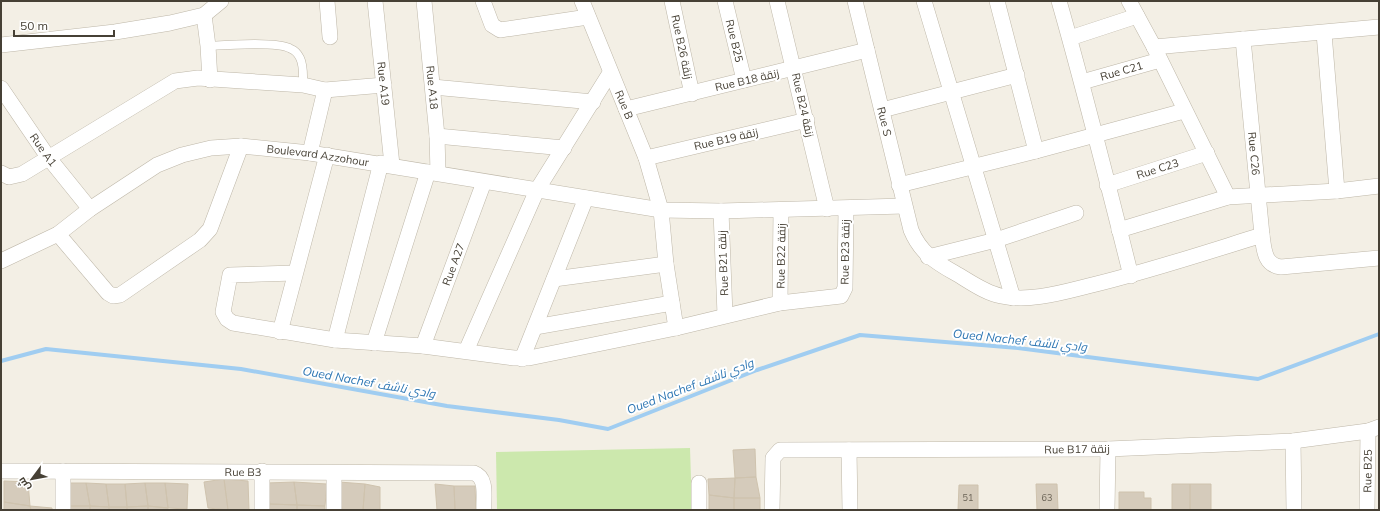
<svg xmlns="http://www.w3.org/2000/svg" width="1380" height="511" font-family="Mulish,Cairo,sans-serif">
  <rect width="100%" height="100%" fill="#f3efe5"/>
  <path fill="#cce8ad" d="M 690,448 L 692,510 L 497,510 L 496,452 Z"/>
  <g fill="none" stroke-linecap="round" stroke-linejoin="round">
    <path stroke="#a0cdf1" stroke-width="4" d="M 1,361 L 46,349 L 241,369 L 447,406 L 559,420 L 608,429 L 757,370 L 860,335 L 1018,348 L 1258,379 L 1379,334"/>
  </g>
  <path fill="#d5cbbb" stroke="#cfc3ae" d="M 755,449 L 756,477 L 735,478 L 733,450 Z
    M 756,477 L 760,498 L 734,498 L 735,478 Z
    M 735,478 L 734,498 L 709,495 L 708,479 Z
    M 224,479 L 228,510 L 208,508 L 204,482 Z
    M 224,479 L 248,481 L 249,510 L 228,510 Z
    M 4,481 L 28,482 L 30,506 L 4,502 Z
    M 294,482 L 297,505 L 270,504 L 267,483 Z
    M 294,482 L 327,484 L 325,506 L 297,505 Z
    M 339,482 L 365,484 L 363,510 L 342,510 Z
    M 67,483 L 86,483 L 90,506 L 69,506 Z
    M 86,483 L 106,484 L 109,507 L 90,506 Z
    M 145,483 L 165,483 L 168,508 L 148,506 Z
    M 145,483 L 148,506 L 127,507 L 125,484 Z
    M 165,483 L 188,484 L 187,509 L 168,508 Z
    M 106,484 L 125,484 L 127,507 L 109,507 Z
    M 365,484 L 380,487 L 380,510 L 363,510 Z
    M 435,484 L 454,486 L 455,510 L 437,510 Z
    M 1036,484 L 1057,484 L 1058,510 L 1037,510 Z
    M 1172,484 L 1190,484 L 1190,510 L 1172,510 Z
    M 1190,484 L 1211,484 L 1211,510 L 1190,510 Z
    M 959,485 L 978,485 L 978,510 L 958,510 Z
    M 454,486 L 475,486 L 476,510 L 455,510 Z
    M 1119,492 L 1144,492 L 1144,498 L 1151,498 L 1151,510 L 1119,510 Z
    M 709,495 L 734,498 L 734,510 L 709,510 Z
    M 734,498 L 760,498 L 760,510 L 734,510 Z
    M 4,502 L 30,506 L 31,510 L 4,510 Z
    M 270,504 L 297,505 L 297,510 L 269,510 Z
    M 297,505 L 325,506 L 325,510 L 297,510 Z
    M 30,506 L 52,508 L 52,510 L 31,510 Z
    M 69,506 L 90,506 L 90,510 L 69,510 Z
    M 90,506 L 109,507 L 109,510 L 90,510 Z
    M 148,506 L 148,510 L 127,510 L 127,507 Z
    M 148,506 L 168,508 L 168,510 L 148,510 Z
    M 109,507 L 127,507 L 127,510 L 109,510 Z"/>
  <g fill="none" stroke-linecap="round" stroke-linejoin="round">
    <g stroke="#beb7a8" stroke-width="9">
      <path id="service" d="M 208,46 C 225,45 279,41 291,49 C 294,50 298,54 300,58 C 304,66 303,76 303,85"/>
    </g>
    <g stroke="#beb7a8" stroke-width="16">
      <g id="minor">
        <path d="M 327,1 L 330,37"/>
        <path id="s1" d="M 375,1 L 392,165"/>
        <path id="s2" d="M 424,1 L 437,136 L 438,173"/>
        <path d="M 483,1 L 492,25 L 500,30 L 588,17"/>
        <path id="s3" d="M 582,1 L 646,158 L 661,210 L 666,264 L 676,328"/>
        <path d="M 672,1 L 692,94"/>
        <path id="s4" d="M 725,1 L 744,80"/>
        <path d="M 777,1 L 827,209"/>
        <path id="s5" d="M 855,1 L 911,230 C 920,252 935,262 955,273 C 969,281 985,293 1001,296 C 1029,302 1060,293 1088,286 C 1147,272 1204,253 1262,235"/>
        <path d="M 924,1 L 1013,298"/>
        <path d="M 997,1 L 1036,151"/>
        <path d="M 1059,1 C 1085,92 1108,184 1131,276"/>
        <path d="M 1129,1 L 1154,47 L 1228,197"/>
        <path d="M 204,15 L 208,46 L 210,80"/>
        <path d="M 1324,33 L 1337,191"/>
        <path d="M 1070,38 L 1137,16"/>
        <path id="s6" d="M 1243,39 L 1262,235 C 1264,249 1264,265 1281,267 L 1379,258"/>
        <path d="M 1,45 L 115,32 L 170,23 L 204,15 L 221,1"/>
        <path d="M 1154,47 L 1379,27"/>
        <path id="s7" d="M 1082,82 L 1160,60"/>
        <path d="M 433,87 L 593,102"/>
        <path id="s8" d="M 1,88 L 48,157 L 90,209"/>
        <path d="M 626,109 L 867,50"/>
        <path d="M 882,110 L 1017,75"/>
        <path d="M 437,136 L 564,148"/>
        <path d="M 310,153 L 325,90"/>
        <path d="M 646,158 L 807,120"/>
        <path d="M 1,173 L 9,177 L 22,174 L 175,81 L 198,78 L 303,85 L 325,90 L 384,85"/>
        <path d="M 899,185 L 1036,151 L 1184,111"/>
        <path id="s9" d="M 1107,185 L 1207,153"/>
        <path d="M 721,211 L 725,315"/>
        <path d="M 1119,230 L 1228,197 L 1337,191 L 1379,186"/>
        <path d="M 58,234 L 108,293 L 113,296 L 120,295 L 200,240 L 210,229 L 241,146"/>
        <path d="M 928,257 L 996,240 L 1076,213"/>
        <path id="s10" d="M 1,261 L 58,234 L 90,209 L 157,165 L 182,155 L 211,148 L 241,146 L 310,153 L 661,210 L 721,211 L 904,206"/>
        <path d="M 295,273 L 230,275 L 223,312 L 227,319 L 233,323 L 335,340 L 423,346 L 514,358 L 529,358 L 676,328 L 780,303 L 841,296 L 845,288 L 846,209"/>
        <path d="M 554,279 L 666,264"/>
        <path d="M 780,303 L 781,210"/>
        <path d="M 535,327 L 672,303"/>
        <path d="M 280,332 L 327,155"/>
        <path d="M 335,340 L 381,163"/>
        <path d="M 374,343 L 428,172"/>
        <path id="s11" d="M 423,346 L 484,182"/>
        <path d="M 466,351 L 537,190 L 610,73"/>
        <path d="M 522,359 L 586,198"/>
        <path d="M 1293,441 L 1294,510"/>
        <path d="M 849,450 L 850,510"/>
        <path id="s12" d="M 1,471 L 474,473 C 488,478 483,498 484,510"/>
        <path d="M 63,471 L 63,510"/>
        <path d="M 699,483 L 699,510"/>
        <path d="M 262,510 L 262,471"/>
        <path d="M 334,510 L 334,473"/>
        <path d="M 772,510 L 773,458 L 780,450 L 1108,449 L 1293,441 L 1368,431 L 1379,427"/>
        <path d="M 1107,510 L 1108,449"/>
        <path id="s13" d="M 1367,510 L 1368,431"/>
      </g>
    </g>
    <use href="#service" stroke="#fff" stroke-width="8"/>
    <use href="#minor" stroke="#fff" stroke-width="15"/>
  </g>
  <g text-anchor="middle" dominant-baseline="central" stroke-width="4" stroke-linejoin="round" paint-order="stroke">
    <g font-size="9" fill="#6a6356">
      <text x="968" y="497">51</text>
      <text x="1047" y="497">63</text>
    </g>
    <g font-size="11" fill="#464035" stroke="#fff">
      <text stroke="none"><textPath href="#s4" startOffset="41">Rue B25</textPath></text>
      <text transform="translate(682 47) rotate(78)">Rue B26 زنقة</text>
      <text stroke="none"><textPath href="#s7" startOffset="41">Rue C21</textPath></text>
      <text transform="translate(747 80) rotate(-13)">Rue B18 زنقة</text>
      <text stroke="none"><textPath href="#s1" startOffset="83">Rue A19</textPath></text>
      <text stroke="none"><textPath href="#s2" startOffset="87">Rue A18</textPath></text>
      <text stroke="none"><textPath href="#s3" startOffset="112">Rue B</textPath></text>
      <text transform="translate(803 105) rotate(77)">Rue B24 زنقة</text>
      <text stroke="none"><textPath href="#s5" startOffset="124">Rue S</textPath></text>
      <text transform="translate(726 139) rotate(-13)">Rue B19 زنقة</text>
      <text stroke="none"><textPath href="#s8" startOffset="75">Rue A1</textPath></text>
      <text stroke="none"><textPath href="#s6" startOffset="115">Rue C26</textPath></text>
      <text stroke="none"><textPath href="#s10" startOffset="348">Boulevard Azzohour</textPath></text>
      <text stroke="none"><textPath href="#s9" startOffset="53">Rue C23</textPath></text>
      <text transform="translate(845 252) rotate(-89)">Rue B23 زنقة</text>
      <text transform="translate(781 256) rotate(-89)">Rue B22 زنقة</text>
      <text transform="translate(723 263) rotate(-92)">Rue B21 زنقة</text>
      <text stroke="none"><textPath href="#s11" startOffset="87">Rue A27</textPath></text>
      <text transform="translate(1077 449) rotate(-1)">Rue B17 زنقة</text>
      <text stroke="none"><textPath href="#s12" startOffset="242">Rue B3</textPath></text>
      <text stroke="none"><textPath href="#s13" startOffset="39">Rue B25</textPath></text>
    </g>
    <g font-size="12" font-style="italic" fill="#2d76b3" stroke="#fff">
      <text transform="translate(1020 340) rotate(6)">Oued Nachef وادي ناشف</text>
      <text transform="translate(369 382) rotate(10)">Oued Nachef وادي ناشف</text>
      <text transform="translate(690 386) rotate(-21)">Oued Nachef وادي ناشف</text>
    </g>
  </g>
  <rect width="1380" height="511" fill="none" stroke="#464035" stroke-width="4"/>
  <g transform="translate(32 479) rotate(238)" stroke="#ffffff" stroke-width="3" paint-order="stroke">
  <path d="M0-3L7 15L0 10L-7 15Z" fill="#464035"/>
  <text y="-6" font-size="11" font-weight="bold" text-anchor="middle" fill="#464035">ش</text>
  </g>
  <path d="M14 30v6h100v-6" fill="none" stroke="#464035" stroke-width="2"/>
  <text x="20" y="30" font-size="12" fill="#464035" stroke="#ffffff" stroke-width="3" paint-order="stroke">50 m</text>
</svg>
